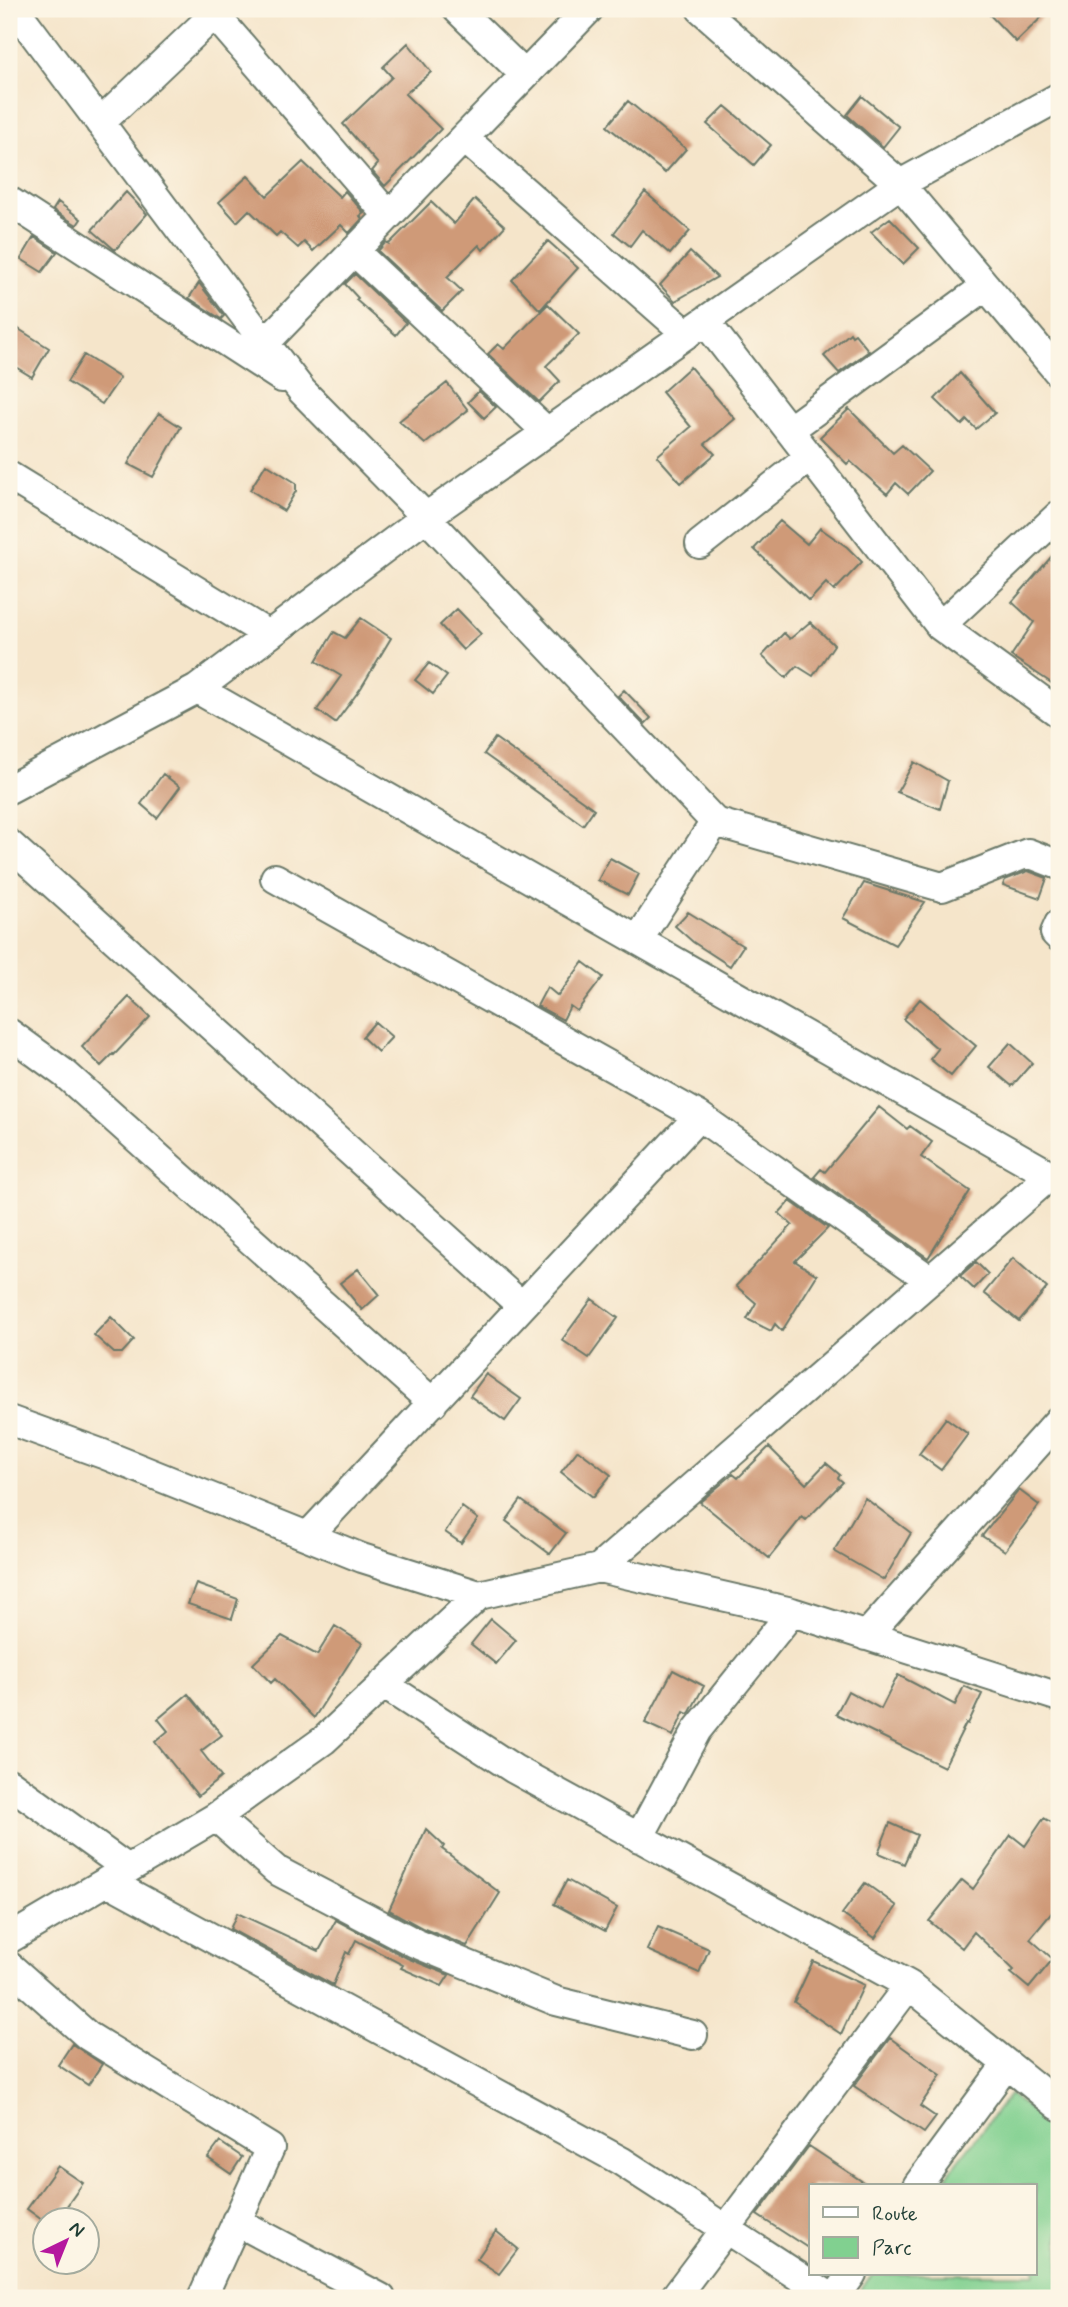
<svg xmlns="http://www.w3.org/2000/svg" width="1068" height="2307" font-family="Mynerve,sans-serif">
  <rect width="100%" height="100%" fill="#fcf5e5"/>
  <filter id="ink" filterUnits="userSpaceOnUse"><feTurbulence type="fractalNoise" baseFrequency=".0143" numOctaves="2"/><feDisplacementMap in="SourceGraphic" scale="14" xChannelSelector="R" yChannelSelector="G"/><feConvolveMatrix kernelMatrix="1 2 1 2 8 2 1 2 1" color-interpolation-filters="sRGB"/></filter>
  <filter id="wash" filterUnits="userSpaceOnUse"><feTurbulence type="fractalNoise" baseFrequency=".00686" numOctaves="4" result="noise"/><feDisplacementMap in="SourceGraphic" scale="28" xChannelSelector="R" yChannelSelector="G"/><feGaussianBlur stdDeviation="1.57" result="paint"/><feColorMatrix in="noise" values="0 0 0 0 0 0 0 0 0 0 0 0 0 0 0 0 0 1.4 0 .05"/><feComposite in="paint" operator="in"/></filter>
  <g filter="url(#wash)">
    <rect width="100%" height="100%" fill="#f5e5ca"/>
    <path fill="#81d090" stroke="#508662" stroke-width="2" d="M 1010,2094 L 1059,2133 L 1059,2298 L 854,2298 L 873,2274 L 1035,2274 L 1035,2186 L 939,2186 Z"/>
    <g id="blocks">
      <path fill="#cf9a78" d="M 984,9 L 1050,9 L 1016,42 Z
        M 408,43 L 431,72 L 405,94 L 441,129 L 385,186 L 372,171 L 378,164 L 343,124 L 392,77 L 383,67 Z
        M 862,96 L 899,127 L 883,147 L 847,115 Z
        M 628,101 L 686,149 L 665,173 L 607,126 Z
        M 725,106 L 771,145 L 754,165 L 707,124 Z
        M 303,162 L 340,197 L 345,191 L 364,213 L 360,216 L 362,219 L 349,233 L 341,225 L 313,251 L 304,242 L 298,248 L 280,232 L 276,236 L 249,210 L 237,222 L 219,202 L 248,176 L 267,196 Z
        M 126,192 L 147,214 L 115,250 L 92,230 Z
        M 645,192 L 690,231 L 670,254 L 642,230 L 630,246 L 614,233 Z
        M 475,199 L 505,226 L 483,250 L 479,245 L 447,277 L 462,291 L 442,311 L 378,251 L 386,242 L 389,244 L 431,202 L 454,224 Z
        M 58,202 L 81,219 L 77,225 L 53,210 Z
        M 890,218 L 919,248 L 903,264 L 871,232 Z
        M 34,237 L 57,252 L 42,272 L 21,259 Z
        M 548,241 L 578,268 L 540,310 L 512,280 Z
        M 690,252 L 717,277 L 675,301 L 660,285 Z
        M 355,274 L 406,323 L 396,335 L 356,300 L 358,298 L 345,284 Z
        M 199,283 L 224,316 L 221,319 L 189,298 Z
        M 548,304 L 579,334 L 546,366 L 560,381 L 539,402 L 488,354 L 498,344 L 504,349 Z
        M 9,323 L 49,348 L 32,377 L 9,363 Z
        M 850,333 L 852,336 L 855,334 L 869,351 L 839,373 L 824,356 Z
        M 84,355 L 120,378 L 102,404 L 67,382 Z
        M 690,367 L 735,419 L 705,444 L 715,454 L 681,483 L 657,456 L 691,427 L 662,392 Z
        M 960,373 L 995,413 L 976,429 L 967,420 L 962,425 L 935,399 Z
        M 447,383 L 468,410 L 425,444 L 399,421 Z
        M 479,391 L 496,407 L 484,418 L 468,402 Z
        M 849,409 L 893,453 L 902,445 L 930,471 L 908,494 L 896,483 L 887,494 L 850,461 L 847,464 L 820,437 Z
        M 159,413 L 181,427 L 153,477 L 128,464 L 145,432 Z
        M 266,464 L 296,483 L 296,491 L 284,511 L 250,490 Z
        M 780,521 L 807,544 L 820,528 L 847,547 L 862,562 L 834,591 L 826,583 L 809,601 L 754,549 Z
        M 1059,548 L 1059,688 L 1011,656 L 1034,622 L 1012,602 Z
        M 457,609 L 481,634 L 463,650 L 440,625 Z
        M 361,618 L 391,638 L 361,688 L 335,723 L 317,710 L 341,676 L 316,661 L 334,632 L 345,638 Z
        M 810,622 L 834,645 L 813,676 L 797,666 L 786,678 L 762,656 L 784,633 L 790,639 Z
        M 429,663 L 447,676 L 433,694 L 415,680 Z
        M 624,690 L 651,718 L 645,724 L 618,696 Z
        M 495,738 L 594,809 L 583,825 L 484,754 Z
        M 914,762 L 948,781 L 940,809 L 897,792 Z
        M 163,774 L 180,787 L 157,818 L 141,804 Z
        M 610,858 L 639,874 L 628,895 L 598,880 Z
        M 1028,871 L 1047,878 L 1040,898 L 1003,885 L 1005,880 Z
        M 864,883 L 925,902 L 895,945 L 843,918 Z
        M 688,912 L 743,946 L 730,966 L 693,942 L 675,926 Z
        M 583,962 L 603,977 L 577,1011 L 570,1006 L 563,1020 L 537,1006 L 547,987 L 558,996 Z
        M 129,997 L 150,1017 L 114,1055 L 113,1054 L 101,1066 L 82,1047 Z
        M 920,999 L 976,1046 L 951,1076 L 930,1059 L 938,1049 L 903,1019 Z
        M 375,1022 L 392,1037 L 378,1052 L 362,1037 Z
        M 1010,1043 L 1032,1063 L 1012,1086 L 989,1067 Z
        M 879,1107 L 907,1129 L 910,1126 L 932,1142 L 921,1157 L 970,1191 L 928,1258 L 814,1177 L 821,1169 L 825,1172 Z
        M 790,1201 L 828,1228 L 795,1261 L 817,1275 L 782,1331 L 775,1324 L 771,1331 L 747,1319 L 756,1303 L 736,1286 L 792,1225 L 779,1213 Z
        M 1013,1258 L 1047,1288 L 1019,1321 L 984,1293 Z
        M 976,1262 L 988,1274 L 974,1289 L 960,1276 Z
        M 358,1269 L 379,1295 L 362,1310 L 340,1283 Z
        M 592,1299 L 618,1318 L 589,1358 L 562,1340 Z
        M 111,1317 L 134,1340 L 122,1353 L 114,1353 L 94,1335 Z
        M 486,1374 L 521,1399 L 505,1421 L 470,1396 Z
        M 946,1418 L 968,1434 L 941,1470 L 919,1454 Z
        M 769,1447 L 806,1484 L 826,1463 L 840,1475 L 838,1478 L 843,1482 L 806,1520 L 802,1517 L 769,1558 L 700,1502 L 733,1474 L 738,1478 Z
        M 578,1450 L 611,1475 L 593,1497 L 561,1472 Z
        M 1019,1490 L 1039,1505 L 1005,1551 L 982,1536 Z
        M 865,1498 L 911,1533 L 884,1580 L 834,1551 Z
        M 521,1500 L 566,1533 L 550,1554 L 506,1521 Z
        M 462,1507 L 478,1519 L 461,1543 L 445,1532 Z
        M 196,1584 L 238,1599 L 232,1619 L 188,1604 Z
        M 491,1619 L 516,1640 L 496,1664 L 471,1644 Z
        M 335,1626 L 362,1643 L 314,1718 L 275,1679 L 271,1683 L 253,1664 L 282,1636 L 317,1655 Z
        M 673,1670 L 704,1686 L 690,1712 L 688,1714 L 684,1712 L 673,1736 L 645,1723 Z
        M 898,1675 L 955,1705 L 964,1686 L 982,1694 L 968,1724 L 966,1723 L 944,1767 L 836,1714 L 848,1691 L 881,1709 Z
        M 188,1694 L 222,1735 L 201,1751 L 221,1777 L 198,1796 L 155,1742 L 168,1731 L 158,1719 Z
        M 1044,1818 L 1059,1827 L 1059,1904 L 1030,1939 L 1053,1959 L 1029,1988 L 1011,1973 L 1014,1970 L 974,1932 L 962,1948 L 929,1921 L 962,1880 L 973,1889 L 1011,1835 L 1025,1846 Z
        M 890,1823 L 917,1835 L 904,1864 L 878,1853 Z
        M 426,1829 L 444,1846 L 442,1849 L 500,1893 L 467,1946 L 422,1928 L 389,1910 Z
        M 567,1880 L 617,1908 L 605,1931 L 554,1904 Z
        M 865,1883 L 897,1906 L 875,1938 L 842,1914 Z
        M 237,1913 L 319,1951 L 336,1920 L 407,1958 L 449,1975 L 442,1986 L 401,1968 L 403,1965 L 356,1940 L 349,1954 L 346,1952 L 333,1985 L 230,1929 Z
        M 658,1927 L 709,1949 L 699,1973 L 647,1950 Z
        M 813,1961 L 864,1985 L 841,2034 L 794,2002 Z
        M 890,2038 L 941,2075 L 920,2106 L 936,2117 L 924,2133 L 854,2086 Z
        M 72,2044 L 102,2064 L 88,2085 L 58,2065 Z
        M 220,2142 L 242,2157 L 231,2174 L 208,2158 Z
        M 809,2146 L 869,2186 L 811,2186 L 811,2250 L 757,2215 Z
        M 58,2166 L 83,2183 L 57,2220 L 42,2220 L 27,2209 Z
        M 496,2231 L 518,2249 L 499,2274 L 477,2259 Z"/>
    </g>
  </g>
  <g filter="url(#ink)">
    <use href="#blocks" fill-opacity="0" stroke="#6a7868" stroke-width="2"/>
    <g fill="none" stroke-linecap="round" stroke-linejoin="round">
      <g stroke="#6a7868" stroke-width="32">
        <path id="minor" d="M 15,9 L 265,343
          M 457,9 L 525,75
          M 589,9 L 265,343 L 302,391 L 426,517 L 715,822 L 942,887 L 1028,853 L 1059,865
          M 701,9 L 900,184 L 1059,373
          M 214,14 L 388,215
          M 100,123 L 220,9
          M 464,138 L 687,334
          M 9,201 L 282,378
          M 354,251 L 547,432
          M 705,321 L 940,626 L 1059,713
          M 789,430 L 986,286
          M 9,476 L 269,635
          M 700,544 L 810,457
          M 940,626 L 1059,515
          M 197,689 L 1059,1180
          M 9,789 L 197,689 L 426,517 L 900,184 L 1059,97
          M 9,844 L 522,1306
          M 275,878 L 699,1116 L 930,1280
          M 1059,924 L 1055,933 L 1059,937
          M 638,940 L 715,822
          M 9,1033 L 65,1074 L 433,1403
          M 9,1420 L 103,1454 L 362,1558 L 479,1595
          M 308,1536 L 699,1116
          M 599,1568 L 1051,1175
          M 866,1636 L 1059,1420
          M 383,1684 L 514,1769 L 909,1985 L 1059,2106
          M 9,1783 L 128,1869
          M 216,1817 L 276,1870 L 415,1943 L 556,2001 L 693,2035
          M 639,1838 L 697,1730 L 792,1612
          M 107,1881 L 621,2161 L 832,2298
          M 9,1939 L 216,1817 L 324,1740 L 479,1595 L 599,1568 L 792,1612 L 1059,1697
          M 9,1966 L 88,2036 L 270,2148 L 202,2298
          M 917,2186 L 1007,2064
          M 236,2221 L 381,2298
          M 674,2298 L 909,1985
          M 835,2298 L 852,2274"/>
      </g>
      <use href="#minor" stroke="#fff" stroke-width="28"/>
    </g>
  </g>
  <rect width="1068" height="2307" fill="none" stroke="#fcf5e5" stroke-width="35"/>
  <rect x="809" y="2184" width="228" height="91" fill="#fcf5e5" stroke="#a4ab9e" stroke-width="2"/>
  <rect x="823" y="2207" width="35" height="10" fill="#ffffff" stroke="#a4ab9e" stroke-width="2"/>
  <text x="872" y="2220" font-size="21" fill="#1f3d34">Route</text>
  <rect x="823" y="2237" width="35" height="21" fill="#81d090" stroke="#a4ab9e" stroke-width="2"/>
  <text x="872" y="2254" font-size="21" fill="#1f3d34">Parc</text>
  <g transform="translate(66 2241) rotate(43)"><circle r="33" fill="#fcf5e5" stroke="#a4ab9e" stroke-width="2"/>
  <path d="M0-5L12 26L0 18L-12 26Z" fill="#b5179e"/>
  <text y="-10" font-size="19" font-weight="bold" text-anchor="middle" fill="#1f3d34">N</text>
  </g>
</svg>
